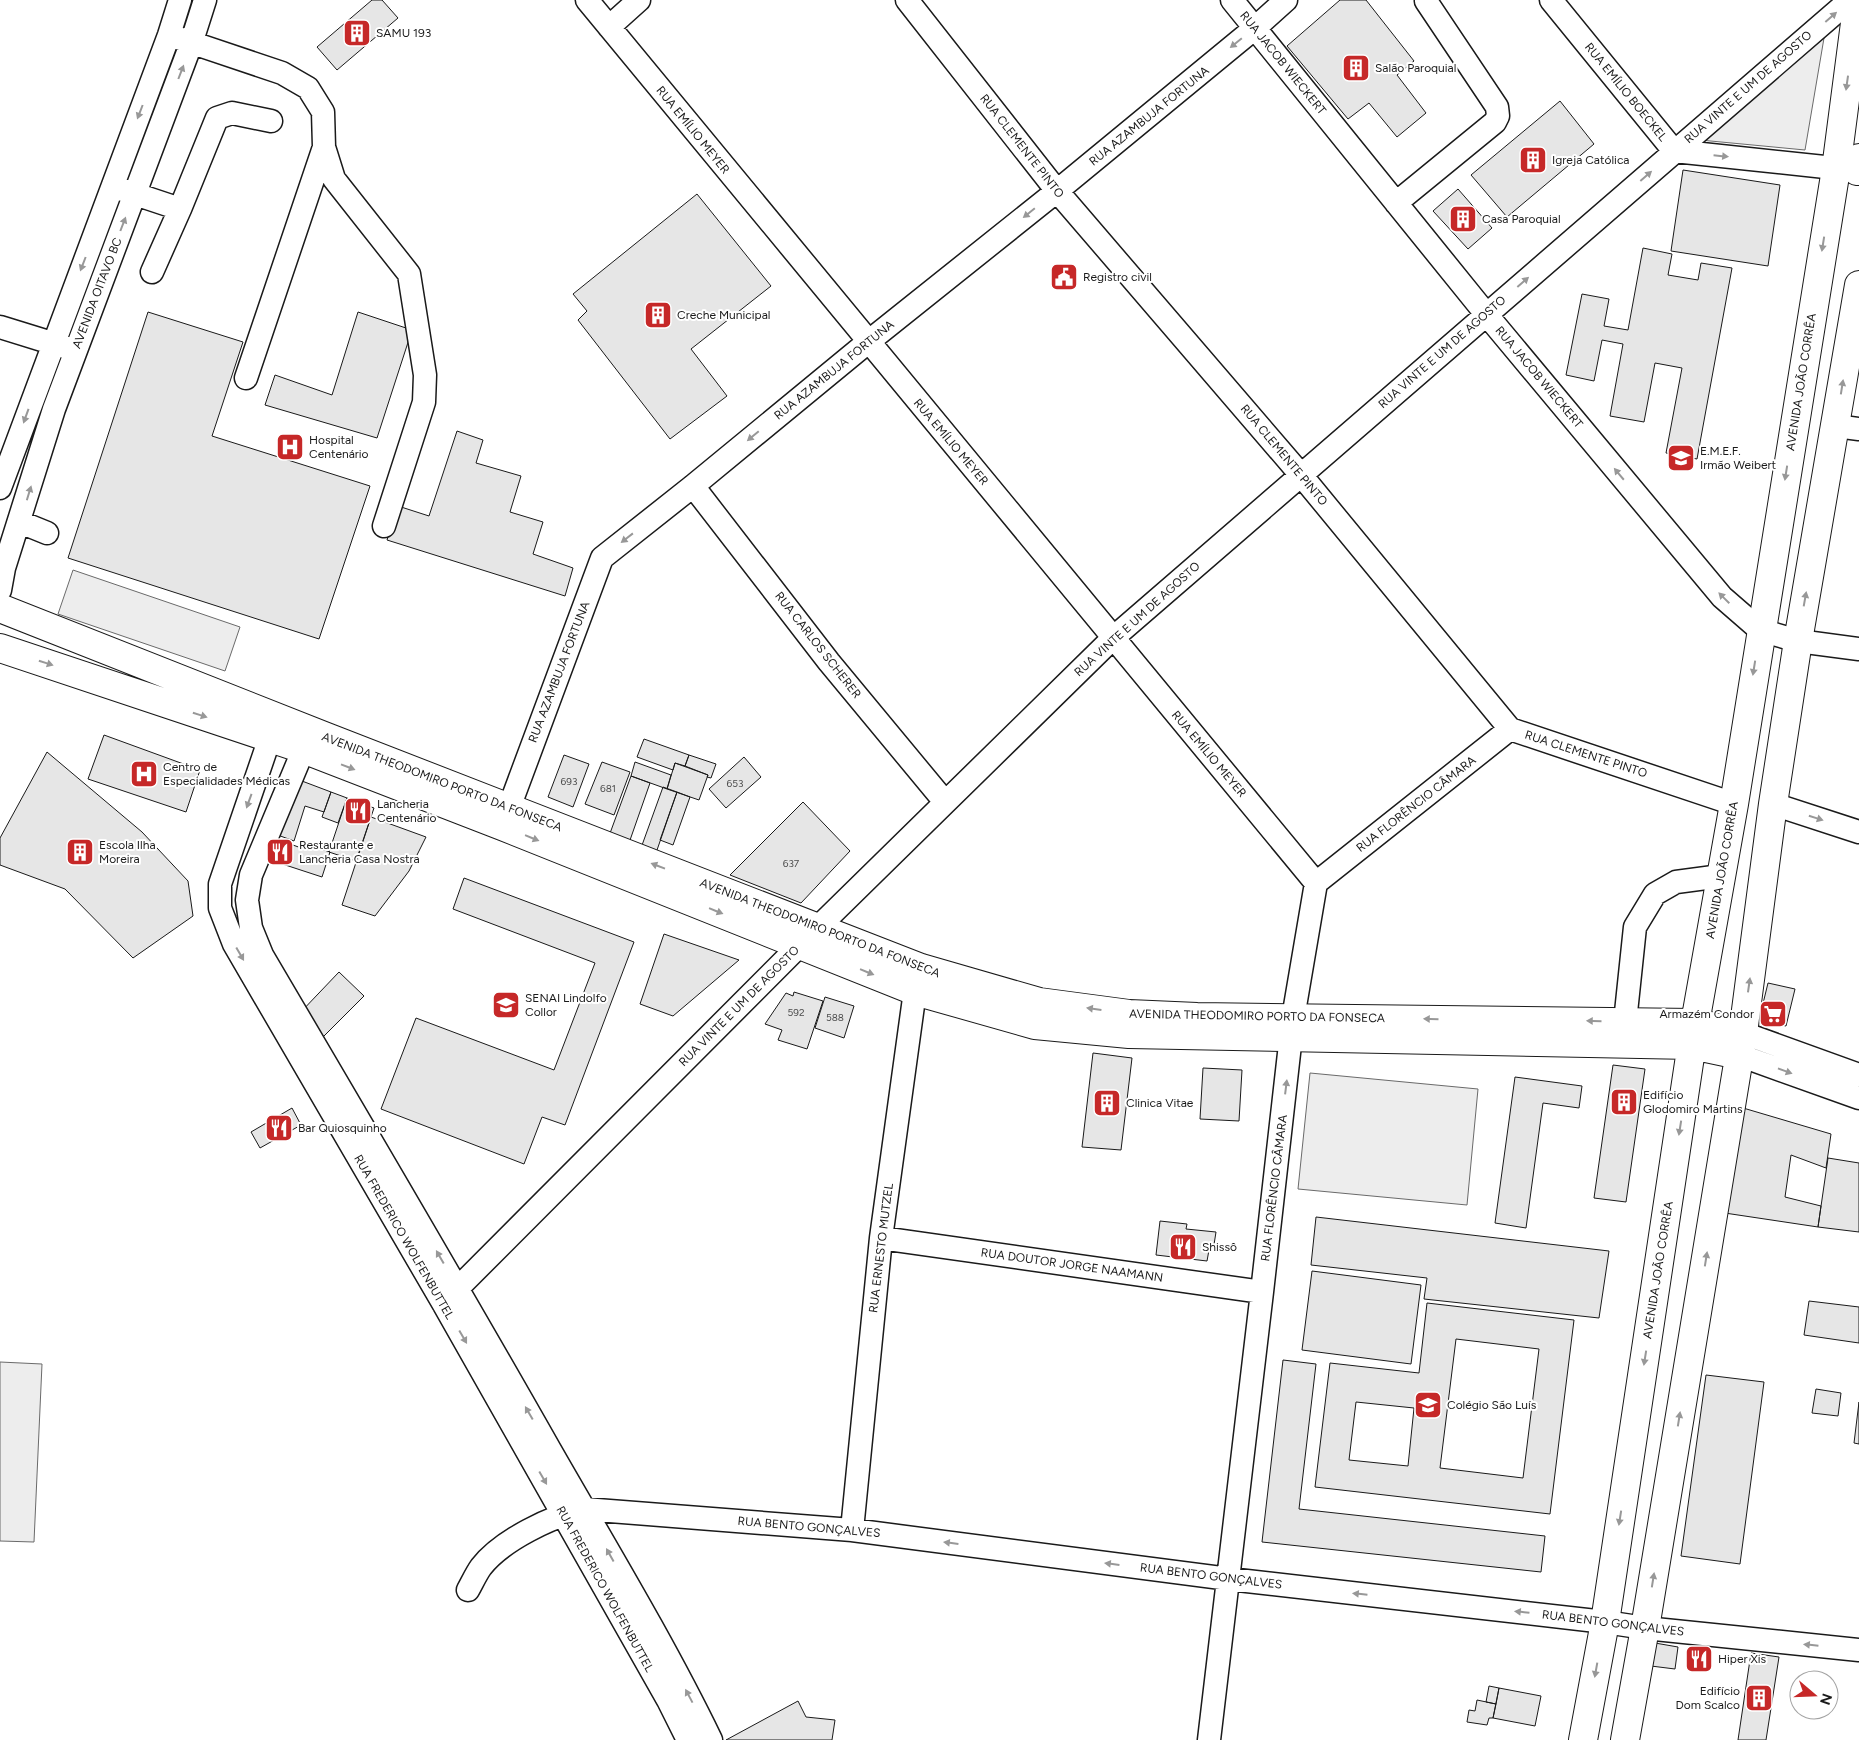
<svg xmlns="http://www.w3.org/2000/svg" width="1859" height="1740" font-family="Figtree,sans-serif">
  <rect width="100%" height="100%" fill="#fff"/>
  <path fill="#ededed" stroke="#6a6a6a" d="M 1824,38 L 1805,150 L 1700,140 Z
    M 73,570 L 240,627 L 225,671 L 58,614 Z
    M 1310,1073 L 1478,1089 L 1467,1205 L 1298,1189 Z
    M 0,1362 L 42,1364 L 34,1542 L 0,1541 Z"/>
  <path fill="#e6e6e6" stroke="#1a1a1a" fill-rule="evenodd" d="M 372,0 L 382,0 L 398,18 L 337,70 L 317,47 Z
    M 1340,0 L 1366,0 L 1414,61 L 1397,75 L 1426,113 L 1397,137 L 1369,103 L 1348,119 L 1287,46 Z
    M 1560,101 L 1594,144 L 1507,217 L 1471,175 Z
    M 1683,170 L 1780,185 L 1768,266 L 1671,251 Z
    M 1458,189 L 1492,228 L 1468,249 L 1433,211 Z
    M 697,194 L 771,286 L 691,349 L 727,396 L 670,439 L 578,320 L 587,311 L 573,294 Z
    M 1643,248 L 1672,254 L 1668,275 L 1698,280 L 1701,263 L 1732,268 L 1697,459 L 1666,453 L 1682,368 L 1655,363 L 1644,422 L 1610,416 L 1623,344 L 1602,340 L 1594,381 L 1566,375 L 1582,294 L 1609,299 L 1604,326 L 1628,330 Z
    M 148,312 L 243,342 L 212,436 L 370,486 L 319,639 L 68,558 Z
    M 358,312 L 412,330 L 377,438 L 265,405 L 275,375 L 332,395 Z
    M 457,431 L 483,440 L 476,463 L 521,476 L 510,512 L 543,522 L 533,554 L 573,568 L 565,596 L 387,540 L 398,506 L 429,516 Z
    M 104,735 L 200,770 L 186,812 L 88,779 Z
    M 644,739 L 689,755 L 685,766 L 675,763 L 673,770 L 637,757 Z
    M 47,752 L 142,832 L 188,881 L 193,916 L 133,958 L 65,889 L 0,865 L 0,838 Z
    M 564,755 L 589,764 L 573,807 L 548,797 Z
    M 689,755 L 716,764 L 711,778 L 707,777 L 708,775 L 685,766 Z
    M 744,757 L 761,777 L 726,808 L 709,789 Z
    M 602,762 L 630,772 L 614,815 L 585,804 Z
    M 635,762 L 671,775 L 667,789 L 631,776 Z
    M 675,763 L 708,775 L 699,800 L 667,789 Z
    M 631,776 L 650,783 L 629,843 L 609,836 Z
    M 294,778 L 331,792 L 324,812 L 305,806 L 294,841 L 275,834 Z
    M 663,787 L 677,792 L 656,853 L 641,848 Z
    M 331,792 L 347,798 L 338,823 L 322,817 Z
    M 677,792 L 690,797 L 673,845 L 660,840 Z
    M 347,798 L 374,808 L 356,861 L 329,852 Z
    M 803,802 L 850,851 L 801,903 L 730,875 Z
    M 371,817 L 426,837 L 409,871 L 375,916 L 342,905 Z
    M 273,838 L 307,850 L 309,845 L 330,852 L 322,877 L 267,859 Z
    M 464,878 L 634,942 L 565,1125 L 542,1117 L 524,1164 L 381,1109 L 416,1018 L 554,1070 L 595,963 L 453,909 Z
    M 664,934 L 739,960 L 673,1016 L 640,1004 Z
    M 339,972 L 364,996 L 322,1038 L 298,1015 Z
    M 1768,983 L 1795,989 L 1786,1026 L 1759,1020 Z
    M 794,992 L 823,1001 L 807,1049 L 778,1040 L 782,1030 L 765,1024 L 786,993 L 793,996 Z
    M 825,997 L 854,1006 L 844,1038 L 815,1028 Z
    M 1093,1053 L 1132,1058 L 1121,1150 L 1082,1147 Z
    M 1613,1065 L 1645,1069 L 1626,1202 L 1594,1198 Z
    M 1203,1068 L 1242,1070 L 1239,1121 L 1200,1119 Z
    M 1515,1077 L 1582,1086 L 1579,1108 L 1543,1103 L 1526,1228 L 1495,1223 Z
    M 1733,1105 L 1831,1134 L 1826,1168 L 1791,1155 L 1785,1197 L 1821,1206 L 1818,1227 L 1718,1212 Z
    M 292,1108 L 301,1125 L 260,1148 L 251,1132 Z
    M 1828,1158 L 1859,1163 L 1859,1232 L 1818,1227 Z
    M 1316,1217 L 1609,1251 L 1599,1318 L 1424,1299 L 1427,1278 L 1311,1265 Z
    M 1160,1221 L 1187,1224 L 1186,1229 L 1216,1232 L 1213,1251 L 1209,1250 L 1207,1261 L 1156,1255 Z
    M 1312,1271 L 1421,1285 L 1411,1364 L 1302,1350 Z
    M 1809,1301 L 1859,1307 L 1859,1343 L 1804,1335 Z
    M 1427,1303 L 1574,1320 L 1550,1514 L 1315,1487 L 1330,1363 L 1419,1373 ZM 1456,1339 L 1539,1349 L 1523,1478 L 1440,1468 ZM 1356,1402 L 1414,1408 L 1408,1466 L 1349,1460 Z
    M 1283,1360 L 1316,1364 L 1299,1509 L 1545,1536 L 1541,1572 L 1262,1542 Z
    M 1706,1375 L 1764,1382 L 1740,1564 L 1681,1556 Z
    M 1816,1389 L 1841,1393 L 1838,1416 L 1812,1413 Z
    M 1859,1402 L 1859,1444 L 1854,1443 Z
    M 1655,1643 L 1678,1647 L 1675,1669 L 1651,1666 Z
    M 1751,1653 L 1779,1657 L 1766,1740 L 1738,1740 Z
    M 1489,1686 L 1499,1688 L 1496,1704 L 1486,1702 Z
    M 1499,1688 L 1541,1696 L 1535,1726 L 1493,1718 Z
    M 1477,1700 L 1496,1704 L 1493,1718 L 1489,1718 L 1487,1725 L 1467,1722 L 1469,1710 L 1475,1711 Z
    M 798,1701 L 806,1717 L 835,1720 L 832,1740 L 726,1740 Z"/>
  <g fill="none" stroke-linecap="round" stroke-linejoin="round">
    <g stroke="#1a1a1a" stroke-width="25">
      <path id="minor" d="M 587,0 L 1316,883
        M 907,0 L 1057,191 L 1301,475 L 1510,729 L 1734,804
        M 1232,0 L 1486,314 L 1722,597 L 1760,630 L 1798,641 L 1859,649
        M 1551,0 L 1674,151 L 1853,170
        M 609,27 L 639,0
        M 169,35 L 282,73 L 308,88 L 323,112 L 324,147 L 334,179 L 409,274 L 425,375 L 424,402 L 384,526
        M 120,189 L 180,209 L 152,272
        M 1396,203 L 1495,122 L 1498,116 L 1497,107 L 1426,1
        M 180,209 L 217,118 L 232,113 L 271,121
        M 0,327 L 68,348
        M 246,378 L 324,147
        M 1836,426 L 1859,429
        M 693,486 L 829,662 L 945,802
        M 0,488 L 169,35 L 180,0
        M 20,522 L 47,533
        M 0,590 L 4,568 L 54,409 L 191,44 L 205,0
        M 275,723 L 220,884 L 220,908 L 234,944 L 443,1303 L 668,1700 L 688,1740
        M 310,734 L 251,875 L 247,900 L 251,928 L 262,955 C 359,1120 456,1284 550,1450 C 605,1546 663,1641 711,1740
        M 1773,804 L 1859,832
        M 503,824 L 602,558 L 693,486 L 868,342 L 1057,191 L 1255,28 L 1286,0
        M 1625,1022 L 1635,927 L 1655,894 L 1676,882 L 1721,876
        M 1743,1033 L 1859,1075
        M 1739,1055 L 1859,1098
        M 881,1238 L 1262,1292
        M 443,1303 L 800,945 L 1113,638 L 1850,0
        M 852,1530 L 881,1238 L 915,991 L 919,975
        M 468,1590 C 472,1583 476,1574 481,1567 C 502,1540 552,1516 584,1509 L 852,1530 L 1229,1579 L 1605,1622 L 1645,1628 L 1859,1650
        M 1209,1740 L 1262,1292 L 1293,1018 L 1316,883 L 1510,729"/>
    </g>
    <g stroke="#1a1a1a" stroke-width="30">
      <path id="major" d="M 1857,171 L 1859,158
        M 0,608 L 324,736 L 921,968 L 1039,1002 L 1129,1014 L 1197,1017 L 1695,1023 L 1743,1033
        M 0,648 L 303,749 L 502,826 L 915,991 L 1035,1025 L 1129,1034 L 1692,1045 L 1739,1055
        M 1583,1740 L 1605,1622 L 1695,1023 L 1734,804 L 1836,169 L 1858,0
        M 1625,1740 L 1645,1628 L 1743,1033 L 1773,804 L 1798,641 L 1859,285"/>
    </g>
    <use href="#minor" stroke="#fff" stroke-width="22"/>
    <use href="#major" stroke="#fff" stroke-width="28"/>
  </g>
  <defs><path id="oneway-solid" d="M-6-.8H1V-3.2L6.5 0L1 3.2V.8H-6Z" transform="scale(1.25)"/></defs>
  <g fill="#989898">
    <use href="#oneway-solid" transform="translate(1831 17) rotate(-41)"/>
    <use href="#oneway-solid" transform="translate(1236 43) rotate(141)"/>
    <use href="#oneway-solid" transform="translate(181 72) rotate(-69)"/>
    <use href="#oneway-solid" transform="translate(1847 83) rotate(98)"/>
    <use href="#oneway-solid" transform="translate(140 112) rotate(111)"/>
    <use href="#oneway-solid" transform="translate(1721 156) rotate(6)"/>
    <use href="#oneway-solid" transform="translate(1646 176) rotate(-41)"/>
    <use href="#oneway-solid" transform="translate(1029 213) rotate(141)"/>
    <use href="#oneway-solid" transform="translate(123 224) rotate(-69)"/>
    <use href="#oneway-solid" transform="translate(1823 244) rotate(99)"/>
    <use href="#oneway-solid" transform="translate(83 264) rotate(111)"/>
    <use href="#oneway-solid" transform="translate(1523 282) rotate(-41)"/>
    <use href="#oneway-solid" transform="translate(1842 387) rotate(-81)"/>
    <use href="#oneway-solid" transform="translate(26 416) rotate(110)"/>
    <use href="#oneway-solid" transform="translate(753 436) rotate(140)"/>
    <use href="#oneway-solid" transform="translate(1786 473) rotate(99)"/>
    <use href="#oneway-solid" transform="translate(1619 474) rotate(-130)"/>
    <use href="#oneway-solid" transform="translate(29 493) rotate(-73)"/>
    <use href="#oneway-solid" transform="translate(627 538) rotate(142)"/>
    <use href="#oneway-solid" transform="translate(1724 598) rotate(-135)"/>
    <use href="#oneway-solid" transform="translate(1805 599) rotate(-80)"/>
    <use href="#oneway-solid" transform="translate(46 663) rotate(18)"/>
    <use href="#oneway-solid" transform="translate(1754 668) rotate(99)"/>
    <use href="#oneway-solid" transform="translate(200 715) rotate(18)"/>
    <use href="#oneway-solid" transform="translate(348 767) rotate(21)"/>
    <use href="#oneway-solid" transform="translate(249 801) rotate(110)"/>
    <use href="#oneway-solid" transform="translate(1816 818) rotate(18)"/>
    <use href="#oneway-solid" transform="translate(532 838) rotate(22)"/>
    <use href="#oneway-solid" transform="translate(658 866) rotate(-159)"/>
    <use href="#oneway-solid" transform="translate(716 911) rotate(22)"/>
    <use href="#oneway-solid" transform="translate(240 954) rotate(60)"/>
    <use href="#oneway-solid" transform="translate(867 972) rotate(22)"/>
    <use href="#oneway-solid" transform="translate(1749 985) rotate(-82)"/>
    <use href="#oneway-solid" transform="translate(1094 1009) rotate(-172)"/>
    <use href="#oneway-solid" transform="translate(1431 1019) rotate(-179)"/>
    <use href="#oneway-solid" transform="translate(1594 1021) rotate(-179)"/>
    <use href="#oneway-solid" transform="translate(1785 1071) rotate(20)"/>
    <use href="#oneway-solid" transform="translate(1286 1087) rotate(-83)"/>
    <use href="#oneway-solid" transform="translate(1680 1128) rotate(99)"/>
    <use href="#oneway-solid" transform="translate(440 1257) rotate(-120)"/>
    <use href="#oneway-solid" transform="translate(1706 1259) rotate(-81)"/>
    <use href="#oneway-solid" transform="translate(463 1337) rotate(60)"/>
    <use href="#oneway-solid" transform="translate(1645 1358) rotate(99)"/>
    <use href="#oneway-solid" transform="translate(529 1413) rotate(-120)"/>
    <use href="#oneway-solid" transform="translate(1679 1419) rotate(-81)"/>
    <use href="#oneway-solid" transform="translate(543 1478) rotate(60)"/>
    <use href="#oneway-solid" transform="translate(1620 1518) rotate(99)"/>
    <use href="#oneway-solid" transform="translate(951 1543) rotate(-173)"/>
    <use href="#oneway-solid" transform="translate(610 1555) rotate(-119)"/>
    <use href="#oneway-solid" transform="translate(1112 1564) rotate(-173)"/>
    <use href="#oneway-solid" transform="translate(1653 1580) rotate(-81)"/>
    <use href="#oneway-solid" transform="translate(1360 1594) rotate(-174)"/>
    <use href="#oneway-solid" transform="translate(1522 1612) rotate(-174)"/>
    <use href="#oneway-solid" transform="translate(1811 1645) rotate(-174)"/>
    <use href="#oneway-solid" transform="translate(1596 1670) rotate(100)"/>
    <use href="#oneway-solid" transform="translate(689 1696) rotate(-118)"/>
  </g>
  <defs>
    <g id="building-square" transform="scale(1.4375)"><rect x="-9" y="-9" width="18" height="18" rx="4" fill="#c62828" stroke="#fff"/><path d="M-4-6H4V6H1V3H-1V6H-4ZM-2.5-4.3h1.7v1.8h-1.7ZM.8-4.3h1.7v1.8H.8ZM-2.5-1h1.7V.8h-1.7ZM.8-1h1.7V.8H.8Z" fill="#fff"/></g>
    <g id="civic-square" transform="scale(1.4375)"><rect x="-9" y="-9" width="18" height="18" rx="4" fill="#c62828" stroke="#fff"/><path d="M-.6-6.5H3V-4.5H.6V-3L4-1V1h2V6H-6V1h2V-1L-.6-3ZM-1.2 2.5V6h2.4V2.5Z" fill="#fff"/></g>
    <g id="hospital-square" transform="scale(1.4375)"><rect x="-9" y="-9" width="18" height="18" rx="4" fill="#c62828" stroke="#fff"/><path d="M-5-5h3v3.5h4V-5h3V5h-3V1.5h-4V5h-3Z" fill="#fff"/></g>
    <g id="school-square" transform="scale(1.4375)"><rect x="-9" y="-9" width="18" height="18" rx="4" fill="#c62828" stroke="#fff"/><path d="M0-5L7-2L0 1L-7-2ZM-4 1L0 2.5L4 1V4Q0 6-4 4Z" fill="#fff"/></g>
    <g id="restaurant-square" transform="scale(1.4375)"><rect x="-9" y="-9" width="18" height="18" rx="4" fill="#c62828" stroke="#fff"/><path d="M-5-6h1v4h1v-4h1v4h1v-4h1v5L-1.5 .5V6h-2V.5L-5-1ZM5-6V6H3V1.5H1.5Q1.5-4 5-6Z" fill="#fff"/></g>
    <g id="supermarket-square" transform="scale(1.4375)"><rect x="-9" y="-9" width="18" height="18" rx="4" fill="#c62828" stroke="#fff"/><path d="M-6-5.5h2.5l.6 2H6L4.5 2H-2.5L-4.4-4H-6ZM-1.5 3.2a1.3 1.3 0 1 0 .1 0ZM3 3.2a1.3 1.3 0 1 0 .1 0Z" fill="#fff"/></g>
  </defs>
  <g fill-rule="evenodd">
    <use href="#building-square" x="357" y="33"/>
    <use href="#building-square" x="1356" y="68"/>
    <use href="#building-square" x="1533" y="160"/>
    <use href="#building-square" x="1463" y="219"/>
    <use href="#civic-square" x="1064" y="277"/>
    <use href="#building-square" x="658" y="315"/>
    <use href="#hospital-square" x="290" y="447"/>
    <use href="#school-square" x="1681" y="458"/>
    <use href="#hospital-square" x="144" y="774"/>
    <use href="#restaurant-square" x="358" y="811"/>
    <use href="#building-square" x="80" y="852"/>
    <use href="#restaurant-square" x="280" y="852"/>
    <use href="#school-square" x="506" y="1005"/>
    <use href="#supermarket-square" x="1773" y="1014"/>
    <use href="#building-square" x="1624" y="1102"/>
    <use href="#building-square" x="1107" y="1103"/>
    <use href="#restaurant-square" x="279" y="1128"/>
    <use href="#restaurant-square" x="1183" y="1247"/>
    <use href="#school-square" x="1428" y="1405"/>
    <use href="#restaurant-square" x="1699" y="1659"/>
    <use href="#building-square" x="1759" y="1698"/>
  </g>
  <g text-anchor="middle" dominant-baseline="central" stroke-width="4" stroke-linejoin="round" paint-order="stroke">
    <g font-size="10" fill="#4d4d4d">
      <text x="569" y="781">693</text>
      <text x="735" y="783">653</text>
      <text x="608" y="788">681</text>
      <text x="791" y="863">637</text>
      <text x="796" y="1012">592</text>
      <text x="835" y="1017">588</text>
    </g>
    <g font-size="12" fill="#1a1a1a" stroke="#fff" text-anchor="start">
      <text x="376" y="33">SAMU 193</text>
      <text x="1375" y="68">Salão Paroquial</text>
      <text x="1552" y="160">Igreja Católica</text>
      <text x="1482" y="219">Casa Paroquial</text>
      <text x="1083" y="277">Registro civil</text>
      <text x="677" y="315">Creche Municipal</text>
      <text x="309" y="440">Hospital<tspan x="309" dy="14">Centenário</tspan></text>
      <text x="1700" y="451">E.M.E.F.<tspan x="1700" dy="14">Irmão Weibert</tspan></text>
      <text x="163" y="767">Centro de<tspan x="163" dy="14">Especialidades Médicas</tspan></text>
      <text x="377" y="804">Lancheria<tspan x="377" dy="14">Centenário</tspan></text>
      <text x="99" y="845">Escola Ilha<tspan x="99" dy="14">Moreira</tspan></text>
      <text x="299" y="845">Restaurante e<tspan x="299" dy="14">Lancheria Casa Nostra</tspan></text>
      <text x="525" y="998">SENAI Lindolfo<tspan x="525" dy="14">Collor</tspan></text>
      <text x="1754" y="1014" text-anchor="end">Armazém Condor</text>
      <text x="1643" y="1095">Edifício<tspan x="1643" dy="14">Glodomiro Martins</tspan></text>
      <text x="1126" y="1103">Clinica Vitae</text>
      <text x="298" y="1128">Bar Quiosquinho</text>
      <text x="1202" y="1247">Shissô</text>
      <text x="1447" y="1405">Colégio São Luís</text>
      <text x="1718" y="1659">Hiper Xis</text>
      <text x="1740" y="1691" text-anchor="end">Edifício<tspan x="1740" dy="14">Dom Scalco</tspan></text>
    </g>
    <g font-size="12" fill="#1a1a1a" stroke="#fff">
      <text transform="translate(1283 63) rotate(51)">RUA JACOB WIECKERT</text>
      <text transform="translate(1748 87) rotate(-41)">RUA VINTE E UM DE AGOSTO</text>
      <text transform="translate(1626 92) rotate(51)">RUA EMÍLIO BOECKEL</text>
      <text transform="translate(1149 116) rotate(-39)">RUA AZAMBUJA FORTUNA</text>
      <text transform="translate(693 130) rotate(51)">RUA EMÍLIO MEYER</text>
      <text transform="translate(1022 146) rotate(52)">RUA CLEMENTE PINTO</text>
      <text transform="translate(97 293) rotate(-69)">AVENIDA OITAVO BC</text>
      <text transform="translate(1442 352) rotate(-41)">RUA VINTE E UM DE AGOSTO</text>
      <text transform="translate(834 370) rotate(-39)">RUA AZAMBUJA FORTUNA</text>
      <text transform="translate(1539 377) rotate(50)">RUA JACOB WIECKERT</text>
      <text transform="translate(1801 382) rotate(-81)">AVENIDA JOÃO CORRÊA</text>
      <text transform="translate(951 442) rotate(50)">RUA EMÍLIO MEYER</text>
      <text transform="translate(1284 455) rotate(50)">RUA CLEMENTE PINTO</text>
      <text transform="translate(1137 619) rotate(-42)">RUA VINTE E UM DE AGOSTO</text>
      <text transform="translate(818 645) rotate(52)">RUA CARLOS SCHERER</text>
      <text transform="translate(559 672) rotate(-69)">RUA AZAMBUJA FORTUNA</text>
      <text transform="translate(1209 754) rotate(50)">RUA EMÍLIO MEYER</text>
      <text transform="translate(1586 754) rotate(18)">RUA CLEMENTE PINTO</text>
      <text transform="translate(442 782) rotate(21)">AVENIDA THEODOMIRO PORTO DA FONSECA</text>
      <text transform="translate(1416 804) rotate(-38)">RUA FLORÊNCIO CÂMARA</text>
      <text transform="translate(1722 870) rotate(-80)">AVENIDA JOÃO CORRÊA</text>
      <text transform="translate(820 928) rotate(21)">AVENIDA THEODOMIRO PORTO DA FONSECA</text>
      <text transform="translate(739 1006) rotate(-45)">RUA VINTE E UM DE AGOSTO</text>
      <text transform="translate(1257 1016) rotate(1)">AVENIDA THEODOMIRO PORTO DA FONSECA</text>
      <text transform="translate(1274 1188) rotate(-83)">RUA FLORÊNCIO CÂMARA</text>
      <text transform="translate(404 1237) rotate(60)">RUA FREDERICO WOLFENBUTTEL</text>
      <text transform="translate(881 1248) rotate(-83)">RUA ERNESTO MUTZEL</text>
      <text transform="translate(1072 1265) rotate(8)">RUA DOUTOR JORGE NAAMANN</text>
      <text transform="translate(1658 1270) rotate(-81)">AVENIDA JOÃO CORRÊA</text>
      <text transform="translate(809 1527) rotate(5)">RUA BENTO GONÇALVES</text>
      <text transform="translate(1211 1576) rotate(7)">RUA BENTO GONÇALVES</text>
      <text transform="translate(605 1589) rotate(61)">RUA FREDERICO WOLFENBUTTEL</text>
      <text transform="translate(1613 1623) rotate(7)">RUA BENTO GONÇALVES</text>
    </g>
  </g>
  <g transform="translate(1814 1695) rotate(109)"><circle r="24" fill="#ffffff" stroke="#a3a3a3"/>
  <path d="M0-4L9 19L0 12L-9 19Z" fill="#c62828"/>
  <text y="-8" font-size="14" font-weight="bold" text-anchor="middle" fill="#1a1a1a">N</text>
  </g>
</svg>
